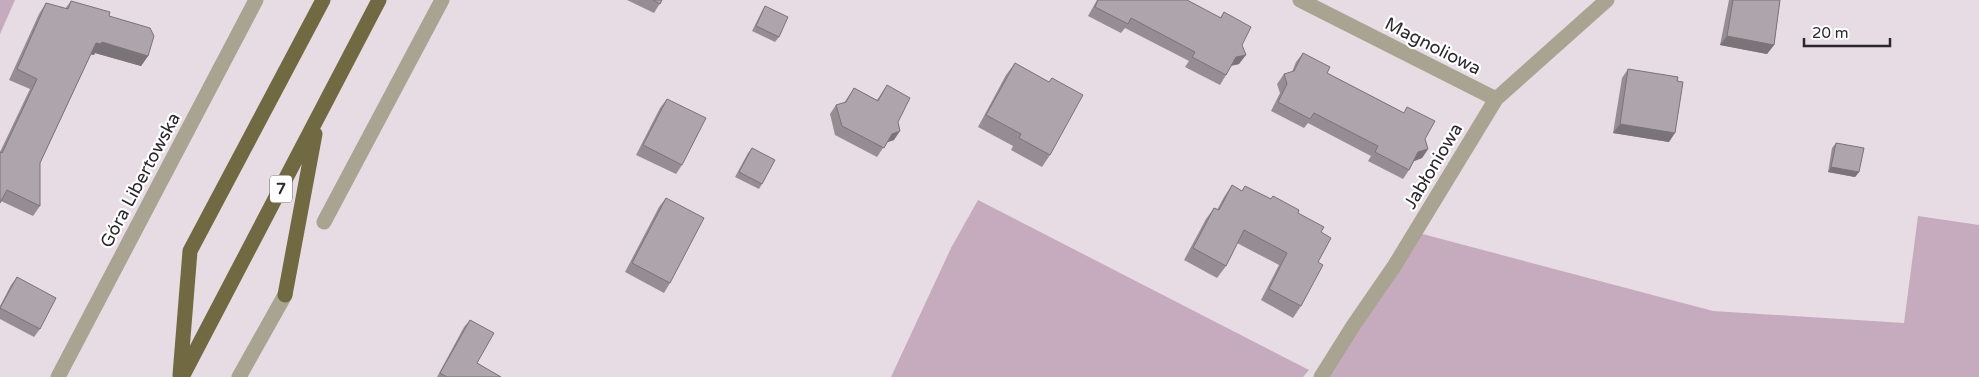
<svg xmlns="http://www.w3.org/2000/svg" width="1979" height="377" font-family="'Varela Round',sans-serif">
  <rect width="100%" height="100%" fill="#e7dce4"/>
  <path fill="#c5abbd" d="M 0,0 L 15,0 L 0,34 Z
    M 978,200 L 1309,370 L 1303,377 L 891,377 L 951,248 Z
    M 1918,216 L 1979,225 L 1979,377 L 1322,377 L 1415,232 L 1713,311 L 1904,323 Z"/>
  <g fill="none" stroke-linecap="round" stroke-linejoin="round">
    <path stroke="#a8a491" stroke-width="15" d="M 1300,0 L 1496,99
      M 324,222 L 442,0
      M 239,377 L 285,295
      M 1321,377 L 1353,326 L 1395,265 L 1496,99 L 1607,0"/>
    <path stroke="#a8a491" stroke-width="15" d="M 58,377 L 256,0"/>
    <path stroke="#716942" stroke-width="15" d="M 285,295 L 315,134
      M 180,375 L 190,251 L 323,0
      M 182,377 L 379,0"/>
  </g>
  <path fill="#968d93" d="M 627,0 L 662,0 L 654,13 Z
    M 1097,0 L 1187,0 L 1220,18 L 1224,12 L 1242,45 L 1239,64 L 1231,66 L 1226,75 L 1220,85 L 1185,67 L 1189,61 L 1125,28 L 1121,33 L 1088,16 Z
    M 1729,0 L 1780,0 L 1774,45 L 1767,54 L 1720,45 Z
    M 71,1 L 109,16 L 148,56 L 141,66 L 95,53 L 94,55 L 91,54 L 40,163 L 40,206 L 33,216 L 1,201 L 0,152 L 30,89 L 9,80 L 39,14 L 46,3 L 65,9 Z
    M 765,6 L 779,37 L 775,42 L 752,31 L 762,11 Z
    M 1303,53 L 1327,73 L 1404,113 L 1407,107 L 1425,139 L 1428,149 L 1422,158 L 1414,161 L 1409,170 L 1403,179 L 1368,161 L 1371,156 L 1308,123 L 1304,128 L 1271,111 L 1280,93 L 1277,84 L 1284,74 L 1292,72 L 1296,62 Z
    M 1015,63 L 1049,82 L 1052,78 L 1050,155 L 1042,167 L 1011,150 L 1013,146 L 978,127 L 1006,75 Z
    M 1628,69 L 1677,81 L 1669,142 L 1613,133 L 1622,78 Z
    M 887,85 L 898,122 L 894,140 L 887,142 L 877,157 L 835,135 L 830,114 L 836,105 L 844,103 L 854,88 L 877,100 Z
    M 667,99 L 682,165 L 676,174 L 636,155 L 660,108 Z
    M 1836,143 L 1859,172 L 1855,177 L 1828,172 L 1832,148 Z
    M 752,148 L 762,184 L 759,189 L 735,177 L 748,153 Z
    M 1232,185 L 1242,191 L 1245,186 L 1298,213 L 1321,232 L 1318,262 L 1301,306 L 1293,318 L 1261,300 L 1279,265 L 1237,243 L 1226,266 L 1217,278 L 1184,260 L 1206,219 L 1214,208 L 1217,210 L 1224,197 Z
    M 666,198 L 670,283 L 664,293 L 625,272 L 659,207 Z
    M 17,277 L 40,329 L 34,337 L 0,319 L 0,306 L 11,285 Z
    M 470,320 L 477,363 L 501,377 L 437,377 L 464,327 Z"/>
  <path fill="#7a7378" d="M 1727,36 L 1774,45 L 1767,54 L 1720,45 Z
    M 102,42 L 148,56 L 141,66 L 95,53 L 94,55 L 89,54 L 96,43 Z
    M 1246,55 L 1239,64 L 1229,66 L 1236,57 Z
    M 1620,124 L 1675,133 L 1669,142 L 1613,133 Z
    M 900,131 L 894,140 L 885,143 L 892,134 Z
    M 1428,149 L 1422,158 L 1412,162 L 1418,152 Z
    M 1831,167 L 1859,172 L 1855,177 L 1828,172 Z"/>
  <path fill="#aea4ab" stroke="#7a7378" d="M 653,0 L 662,0 L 660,4 Z
    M 1098,0 L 1187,0 L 1221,18 L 1224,12 L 1251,27 L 1242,45 L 1246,55 L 1236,57 L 1226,75 L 1192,57 L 1195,52 L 1131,18 L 1128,24 L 1095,7 Z
    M 1733,0 L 1780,0 L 1774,45 L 1727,36 Z
    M 71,1 L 110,12 L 109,16 L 150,28 L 154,36 L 148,56 L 102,42 L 101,44 L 96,43 L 40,163 L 40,206 L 7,190 L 0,203 L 0,152 L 2,153 L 37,79 L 17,69 L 46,3 L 68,9 Z
    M 765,6 L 788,17 L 779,37 L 756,26 Z
    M 1303,53 L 1330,67 L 1327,73 L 1404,113 L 1407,107 L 1435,121 L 1425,139 L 1428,149 L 1418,152 L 1409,170 L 1375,152 L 1378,146 L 1314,113 L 1310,119 L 1278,102 L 1287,84 L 1284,74 L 1294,71 Z
    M 1015,63 L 1049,82 L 1052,78 L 1083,95 L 1050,155 L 1019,138 L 1021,134 L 986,115 Z
    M 1628,69 L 1678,77 L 1677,81 L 1683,82 L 1675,133 L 1620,124 Z
    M 887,85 L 910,98 L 898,122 L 900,131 L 892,134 L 884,148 L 842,126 L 836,105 L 846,102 L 854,88 L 878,101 Z
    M 667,99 L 706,118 L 682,165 L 643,145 Z
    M 1836,143 L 1864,148 L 1859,172 L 1831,167 Z
    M 752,148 L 775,160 L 762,184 L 739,172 Z
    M 1232,185 L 1242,191 L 1245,186 L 1271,199 L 1273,196 L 1299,210 L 1298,213 L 1324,227 L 1321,232 L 1331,238 L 1318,262 L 1323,265 L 1301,306 L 1269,289 L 1287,253 L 1244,230 L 1226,266 L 1193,248 L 1214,208 L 1219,210 Z
    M 666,198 L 704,218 L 670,283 L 632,263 Z
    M 17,277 L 56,298 L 40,329 L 0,308 Z
    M 470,320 L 494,333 L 477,363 L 501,377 L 447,377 L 440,373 Z"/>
  <g text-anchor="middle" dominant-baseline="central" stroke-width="4.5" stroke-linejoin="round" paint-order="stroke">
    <rect fill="#fff" stroke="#6b686a" stroke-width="1" x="270" y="175.5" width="22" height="27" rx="4"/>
    <g font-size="16" font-weight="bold" fill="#2b272a">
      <text x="281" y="189">7</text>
    </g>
    <g font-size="18" fill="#2b272a" stroke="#fff">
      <text transform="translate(1433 46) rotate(27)">Magnoliowa</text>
      <text transform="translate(1433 166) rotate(-59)">Jabłoniowa</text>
      <text transform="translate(140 180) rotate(-62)">Góra Libertowska</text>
    </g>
  </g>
  <path d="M1804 38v8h86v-8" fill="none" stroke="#2b272a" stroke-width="2.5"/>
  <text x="1812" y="38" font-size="15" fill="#2b272a" stroke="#ffffff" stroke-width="4" paint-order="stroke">20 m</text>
</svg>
